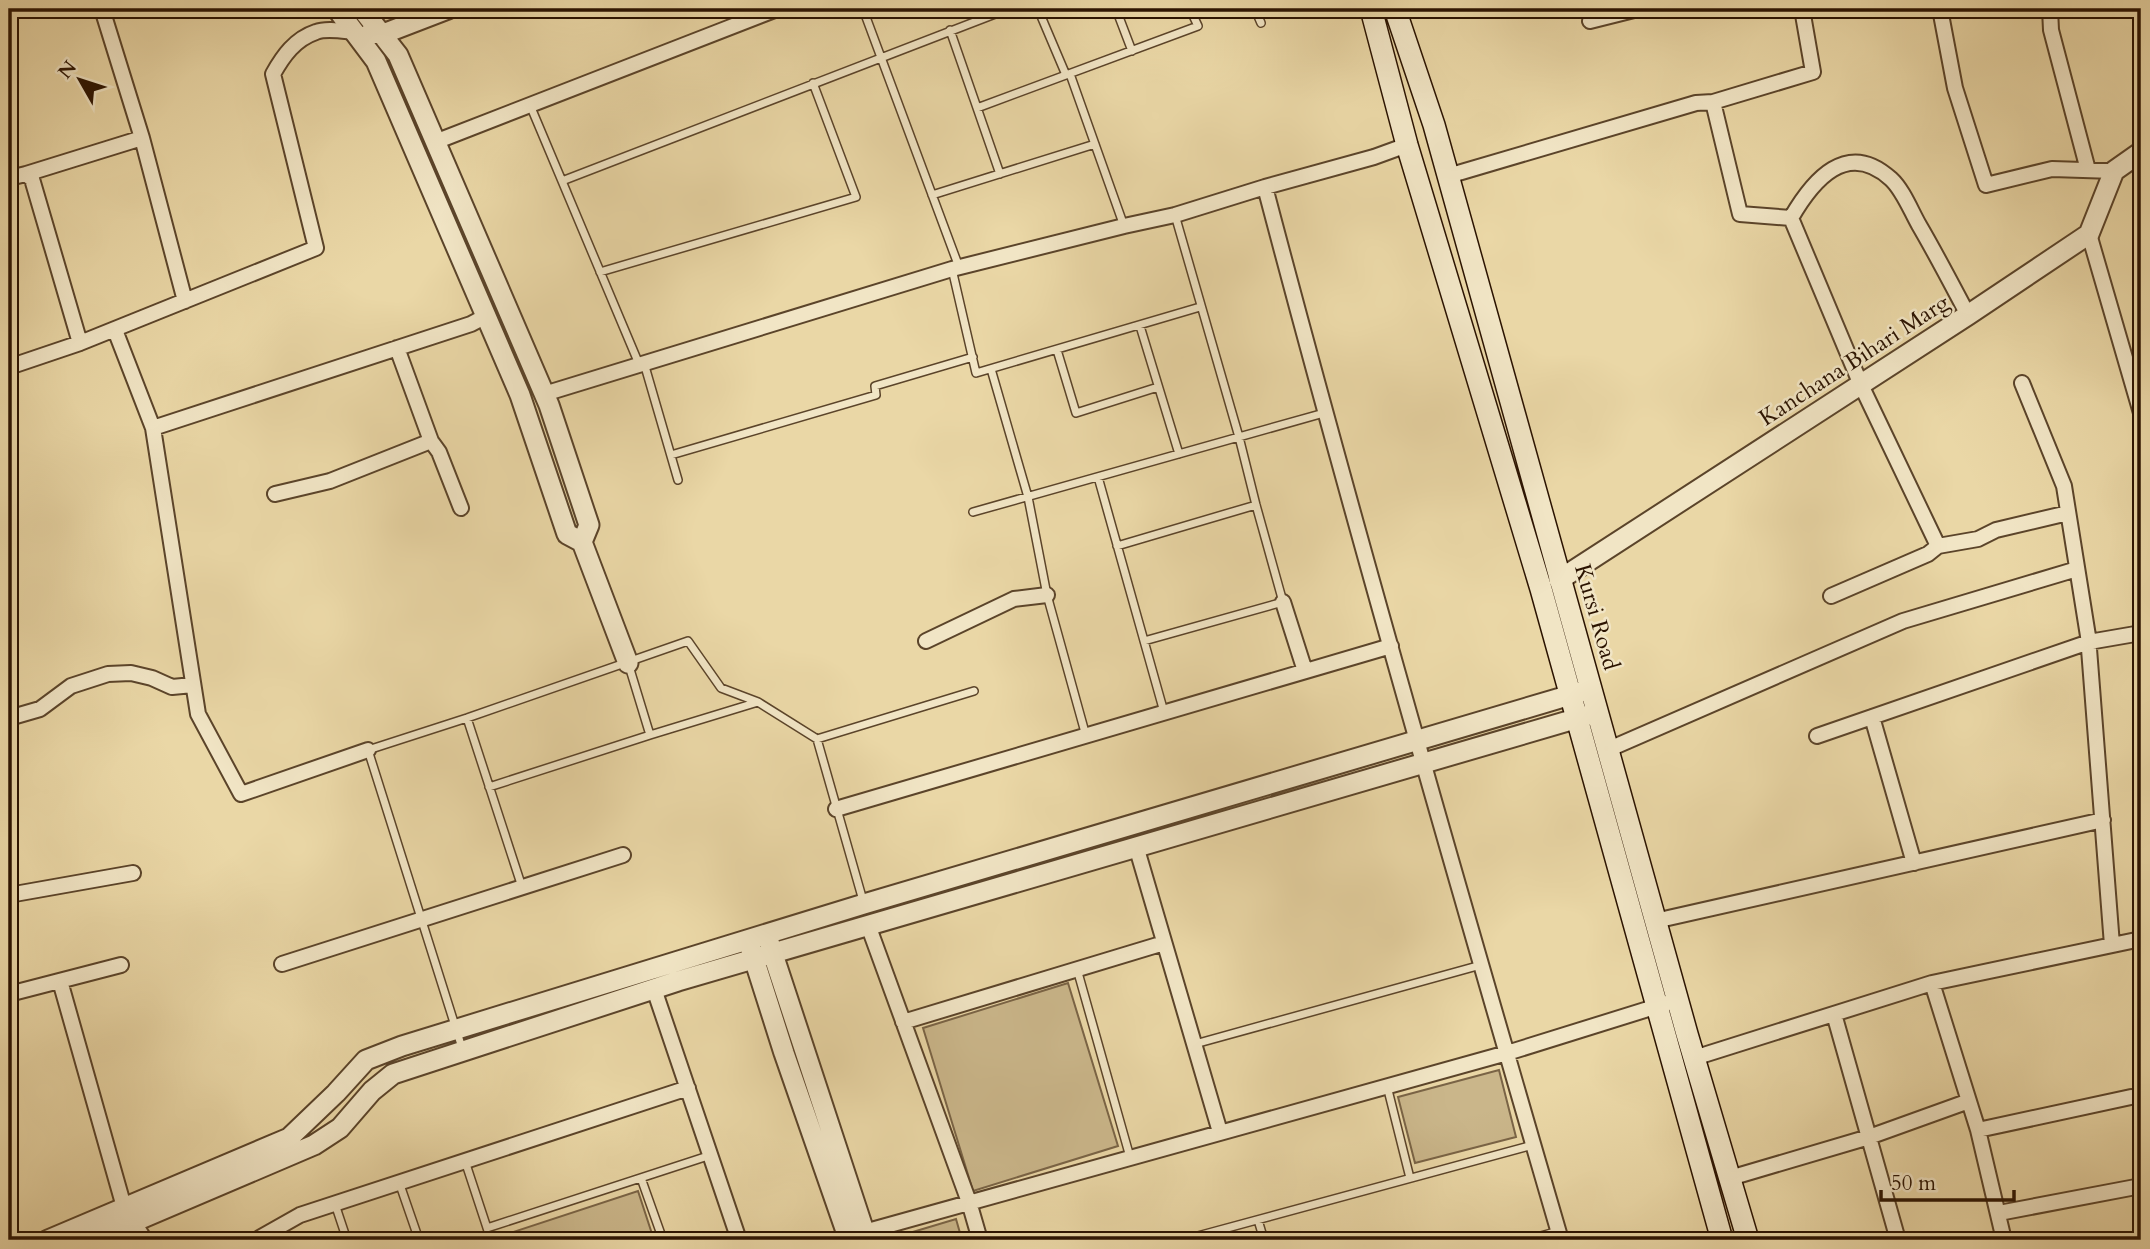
<svg xmlns="http://www.w3.org/2000/svg" width="2150" height="1249" font-family="Cardo,serif">
  <rect width="100%" height="100%" fill="#ead7a6"/>
  <filter id="stains"><feTurbulence type="fractalNoise" baseFrequency=".00286" numOctaves="4"/><feColorMatrix values="0 0 0 0 .2 0 0 0 0 .09 0 0 0 0 .02 0 0 0 .5 -.17"/></filter>
  <radialGradient id="worn" r=".72"><stop offset=".6" stop-color="#630" stop-opacity="0"/><stop offset="1" stop-color="#630" stop-opacity=".3"/></radialGradient>
  <path fill="#cab68a" stroke="#7a6446" stroke-width="2" d="M 1068,983 L 1118,1146 L 973,1191 L 923,1028 Z
    M 1499,1070 L 1516,1137 L 1415,1163 L 1398,1097 Z
    M 638,1191 L 654,1240 L 503,1240 L 501,1236 Z
    M 956,1219 L 962,1240 L 886,1240 Z"/>
  <g fill="none" stroke-linecap="round" stroke-linejoin="round">
    <g stroke="#5b442a" stroke-width="10">
      <path id="service" d="M 863,9 L 959,267
        M 1038,9 L 1066,75
        M 1116,9 L 1132,51
        M 1255,9 L 1261,23
        M 950,30 L 1000,174
        M 1070,74 L 1124,226
        M 530,105 L 639,364
        M 977,108 L 1198,26 L 1190,9
        M 562,181 L 1008,9
        M 932,195 L 1095,144
        M 952,269 L 976,373 L 1200,307
        M 600,272 L 856,197 L 813,83
        M 1140,326 L 1179,454
        M 1057,350 L 1076,413 L 1158,387
        M 644,363 L 678,480
        M 991,369 L 1028,497 L 1047,595 L 1086,736
        M 671,455 L 876,395 L 875,386 L 973,357
        M 1098,477 L 1164,712
        M 973,512 L 1324,413
        M 1117,546 L 1256,505
        M 1144,641 L 1283,602 L 1256,505 L 1239,437 L 1175,215
        M 467,718 L 522,887
        M 650,735 L 758,702
        M 489,787 L 650,735 L 629,666
        M 864,904 L 817,739 L 974,691
        M 1077,969 L 1130,1157
        M 1195,1044 L 1481,965
        M 463,1051 L 368,750 L 467,718 L 688,641 L 721,688 L 758,702 L 817,739
        M 1387,1086 L 1410,1178
        M 465,1161 L 491,1240
        M 641,1178 L 663,1240
        M 399,1182 L 419,1240
        M 335,1204 L 347,1240
        M 1258,1220 L 1264,1240
        M 487,1228 L 711,1155
        M 1183,1240 L 1533,1145
        M 1526,1240 L 1559,1231"/>
    </g>
    <g stroke="#5b442a" stroke-width="18">
      <path id="minor" d="M 102,9 L 142,138 L 185,301
        M 1940,9 L 1955,88 L 1986,185 L 2052,169 L 2114,171
        M 2050,9 L 2051,30 L 2088,170
        M 1590,21 L 1638,9
        M 1713,102 L 1740,214 L 1791,218
        M 435,142 L 777,9
        M 26,174 L 142,138
        M 1448,176 L 1696,103 L 1713,102 L 1813,72 L 1802,9
        M 9,178 L 26,174 L 32,179 L 80,343
        M 1265,187 C 1358,540 1459,890 1561,1240
        M 1791,218 L 1861,385 L 1938,546
        M 1791,218 C 1813,180 1847,139 1891,179 C 1903,190 1911,211 1919,225 C 1936,254 1952,285 1968,315
        M 2089,234 L 2141,413
        M 115,330 L 153,428 L 471,324 L 486,316
        M 397,348 L 431,441 L 439,452 L 461,508
        M 9,367 L 80,343 L 316,248 L 273,74 C 283,56 295,39 316,32 C 326,28 343,31 354,32
        M 2022,383 L 2064,486 L 2088,636 L 2112,945
        M 544,394 L 952,269 L 1124,226 L 1175,215 L 1265,187 L 1374,157 L 1407,145
        M 153,428 L 198,714 L 241,794 L 368,750
        M 275,494 L 330,481 L 431,441
        M 1831,596 L 1928,554 L 1938,546 L 1978,539 L 1996,530 L 2068,513
        M 1283,602 L 1305,671
        M 926,641 L 1014,599 L 1047,595
        M 1872,717 L 1914,863
        M 9,718 L 40,709 L 71,686 L 108,674 L 131,673 L 152,678 L 172,687 L 193,685
        M 1817,736 L 2089,642 L 2141,633
        M 1607,750 L 1903,621 L 2077,569
        M 836,809 L 1391,646
        M 1136,846 L 1220,1132
        M 9,895 L 133,873
        M 1655,921 L 2103,820
        M 868,925 L 969,1202 L 980,1240
        M 282,964 L 623,855
        M 60,981 L 124,1207 L 145,1240
        M 1932,983 L 1978,1130 L 2004,1240
        M 654,989 L 739,1240
        M 9,994 L 121,965
        M 1834,1014 L 1898,1240
        M 903,1022 L 1164,943
        M 1694,1058 L 1932,983 L 2141,939
        M 1978,1130 L 2131,1097
        M 1730,1178 L 1869,1137 L 1969,1101
        M 1999,1213 L 2141,1186
        M 857,1234 L 1507,1053 L 1677,1000
        M 256,1240 L 300,1215 L 688,1088"/>
    </g>
    <g stroke="#5b442a" stroke-width="23">
      <path id="tertiary" d="M 337,9 L 376,61 L 520,395 L 567,534 L 582,542 L 628,663
        M 362,9 L 398,55 L 549,405 L 589,525 L 582,542
        M 370,33 L 383,34 L 448,9
        M 1559,580 L 1968,315 L 2089,234 L 2114,171 L 2141,152
        M 769,942 L 867,1240
        M 750,946 L 784,1053 L 849,1240
        M 48,1240 L 289,1138 L 336,1093 L 366,1060 L 402,1046 L 864,904 L 1584,691
        M 91,1240 L 314,1145 L 340,1128 L 372,1091 L 393,1074 L 678,981 L 1592,714"/>
    </g>
    <g stroke="#2b1301" stroke-width="24">
      <path id="secondary" d="M 1371,9 L 1407,145 L 1541,589 L 1722,1240
        M 1395,9 L 1434,125 L 1687,1034 L 1748,1240"/>
    </g>
    <use href="#service" stroke="#f1e5c5" stroke-width="7"/>
    <use href="#minor" stroke="#f1e5c5" stroke-width="14"/>
    <use href="#tertiary" stroke="#f1e5c5" stroke-width="19"/>
    <use href="#secondary" stroke="#f1e5c5" stroke-width="21"/>
  </g>
  <g text-anchor="middle" dominant-baseline="central" stroke-width="5" stroke-linejoin="round" paint-order="stroke">
    <g font-size="23" fill="#2b1301" stroke="#f1e5c5">
      <text transform="translate(1854 360) rotate(-33)">Kanchana Bihari Marg</text>
      <text transform="translate(1597 617) rotate(74)">Kursi Road</text>
    </g>
  </g>
  <rect width="2150" height="1249" fill="none" stroke="#ead7a6" stroke-width="35"/>
  <rect x="10" y="10" width="2129" height="1228" fill="none" stroke="#2b1301" stroke-width="3.5"/>
  <rect x="18" y="18" width="2115" height="1214" fill="none" stroke="#2b1301" stroke-width="2"/>
  <g transform="translate(80 80) rotate(309)" stroke="#f1e5c5" stroke-width="5" paint-order="stroke">
  <path d="M0-5L12 26L0 18L-12 26Z" fill="#2b1301"/>
  <text y="-10" font-size="19" font-weight="bold" text-anchor="middle" fill="#2b1301">N</text>
  </g>
  <path d="M1881 1190v10h133v-10" fill="none" stroke="#2b1301" stroke-width="3.5"/>
  <text x="1891" y="1190" font-size="21" fill="#2b1301" stroke="#f1e5c5" stroke-width="5" paint-order="stroke">50 m</text>
  <rect width="100%" height="100%" filter="url(#stains)"/>
  <rect width="100%" height="100%" fill="url(#worn)"/>
</svg>
